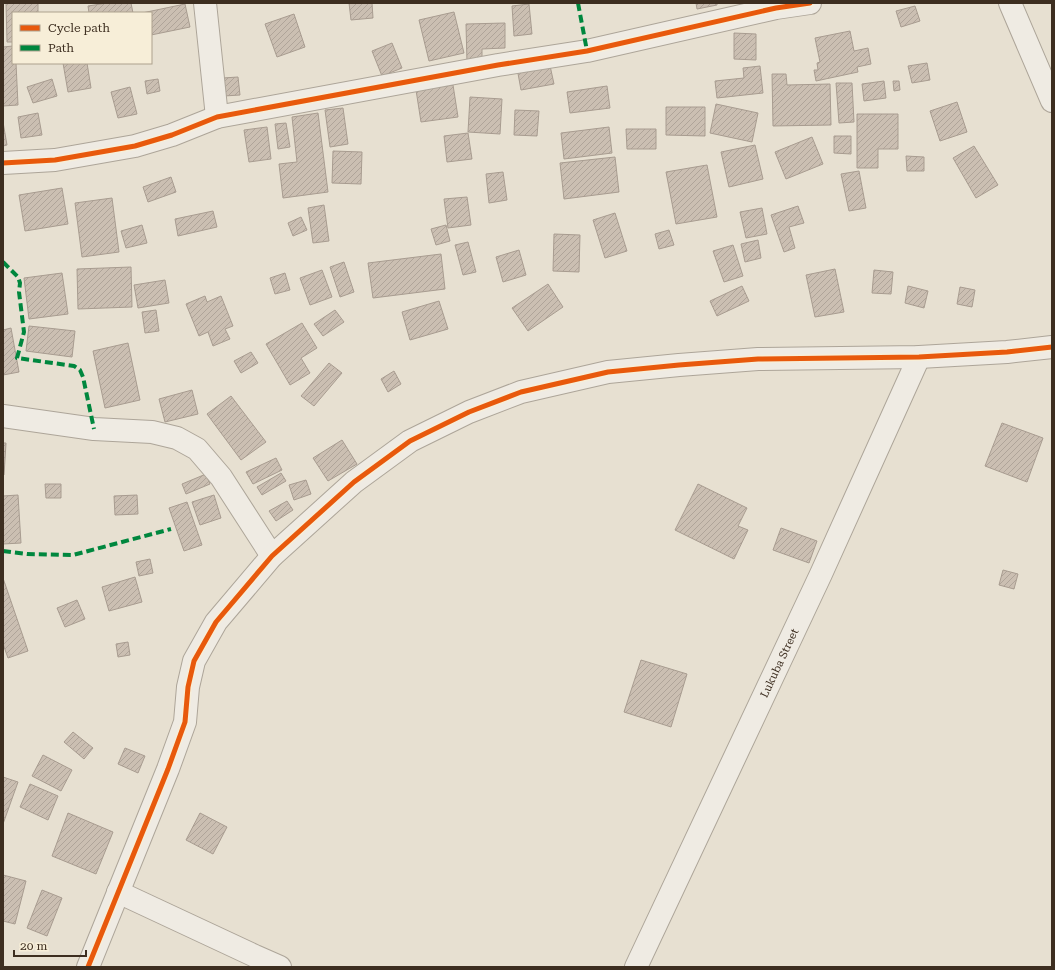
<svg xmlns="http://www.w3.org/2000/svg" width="1055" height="970" font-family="'Roboto Serif',serif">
  <defs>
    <pattern id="building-hatch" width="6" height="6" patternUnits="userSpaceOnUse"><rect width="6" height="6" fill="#cbbfb2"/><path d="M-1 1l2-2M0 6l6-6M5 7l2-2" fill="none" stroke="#afa499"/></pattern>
  </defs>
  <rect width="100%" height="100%" fill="#e7e0d1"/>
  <path fill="url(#building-hatch)" stroke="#a89c90" d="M 6,3 L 38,3 L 38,13 L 13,13 L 13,42 L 7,42 Z
    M 107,3 L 131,3 L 133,13 L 89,13 L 88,6 Z
    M 349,3 L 372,3 L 373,18 L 351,20 Z
    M 696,3 L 717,3 L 717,5 L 697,9 Z
    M 185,4 L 190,27 L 151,35 L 151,13 L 142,13 Z
    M 529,4 L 532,34 L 514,36 L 512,6 Z
    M 915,6 L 920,21 L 901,27 L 896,11 Z
    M 454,12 L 464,53 L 429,61 L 419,20 Z
    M 294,14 L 305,47 L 277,57 L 265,24 Z
    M 505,23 L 505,48 L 482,49 L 482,63 L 467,63 L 466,24 Z
    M 850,31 L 854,51 L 868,48 L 871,64 L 857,67 L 858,72 L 816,81 L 814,70 L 818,70 L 817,63 L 820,62 L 815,38 Z
    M 734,33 L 756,34 L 756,60 L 734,59 Z
    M 392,43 L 402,68 L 382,76 L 372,51 Z
    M 13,46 L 13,63 L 16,63 L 18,105 L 3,106 L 3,47 Z
    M 549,61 L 554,84 L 521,90 L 517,68 Z
    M 63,63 L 87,63 L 91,88 L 68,92 Z
    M 927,63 L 930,80 L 912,83 L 908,66 Z
    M 760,66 L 763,93 L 717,98 L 715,81 L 744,78 L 743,68 Z
    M 772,74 L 786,74 L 787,85 L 830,84 L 831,125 L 773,126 Z
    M 238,77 L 240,95 L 224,96 L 223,78 Z
    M 52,79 L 57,96 L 33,103 L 27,87 Z
    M 158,79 L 160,91 L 147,94 L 145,81 Z
    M 884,81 L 886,98 L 864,101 L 862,84 Z
    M 893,81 L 899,81 L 900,90 L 894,91 Z
    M 836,83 L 852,83 L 854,122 L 839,123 Z
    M 453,85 L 458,117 L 421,122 L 416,90 Z
    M 607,86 L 610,108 L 570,113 L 567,92 Z
    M 130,87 L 137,114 L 118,118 L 111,92 Z
    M 470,97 L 502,99 L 500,134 L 468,132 Z
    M 957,102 L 967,132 L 940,141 L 930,111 Z
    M 716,104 L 758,113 L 752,142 L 710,133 Z
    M 666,107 L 705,107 L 705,136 L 666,135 Z
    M 343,108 L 348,144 L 330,147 L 325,110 Z
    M 515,110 L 539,111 L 537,136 L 514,135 Z
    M 38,113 L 42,135 L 21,138 L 18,117 Z
    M 318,113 L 328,192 L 283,198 L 279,164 L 297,162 L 292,117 Z
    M 857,114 L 898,114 L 898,149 L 878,149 L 878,168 L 857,168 Z
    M 3,122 L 7,145 L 3,146 Z
    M 286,123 L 290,147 L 278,149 L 275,124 Z
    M 267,127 L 271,159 L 249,162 L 244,130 Z
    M 609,127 L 612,153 L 564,159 L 561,133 Z
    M 626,129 L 656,129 L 656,149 L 627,149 Z
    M 468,133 L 472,159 L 447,162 L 444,136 Z
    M 834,136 L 851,136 L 851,154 L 834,153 Z
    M 812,137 L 823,164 L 786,179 L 775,152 Z
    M 755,145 L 763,179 L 729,187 L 721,152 Z
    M 974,146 L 998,185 L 976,198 L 953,158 Z
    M 333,151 L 362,152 L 361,184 L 332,183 Z
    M 906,156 L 924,157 L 924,171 L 907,171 Z
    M 615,157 L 619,192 L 564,199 L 560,163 Z
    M 707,165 L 717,217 L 676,224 L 666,172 Z
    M 859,171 L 866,208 L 849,211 L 841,174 Z
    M 503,172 L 507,200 L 489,203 L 486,174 Z
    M 171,177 L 176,192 L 148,202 L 143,187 Z
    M 62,188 L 68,224 L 25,231 L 19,195 Z
    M 467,197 L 471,225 L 448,228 L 444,199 Z
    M 112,198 L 119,252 L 82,257 L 75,203 Z
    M 324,205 L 329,241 L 313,243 L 308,208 Z
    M 798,206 L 804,223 L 789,227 L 795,248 L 784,252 L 771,215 Z
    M 762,208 L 767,234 L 746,238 L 740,212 Z
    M 213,211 L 217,227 L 178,236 L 175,219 Z
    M 615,213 L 627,251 L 605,258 L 593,220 Z
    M 301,217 L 307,230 L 293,236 L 288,223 Z
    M 142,225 L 147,243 L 126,248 L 121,231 Z
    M 446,225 L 450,241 L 436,245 L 431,229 Z
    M 669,230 L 674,245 L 659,249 L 655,234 Z
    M 554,234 L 580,235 L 579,272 L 553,271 Z
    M 758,240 L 761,258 L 745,262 L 741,244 Z
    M 468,242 L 476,272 L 463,275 L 455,245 Z
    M 733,245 L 743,276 L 724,282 L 713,251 Z
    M 519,250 L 526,275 L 503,282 L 496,257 Z
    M 441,254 L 445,289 L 373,298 L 368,263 Z
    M 344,262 L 354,292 L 340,297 L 330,267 Z
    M 131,267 L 132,307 L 78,309 L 77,269 Z
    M 835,269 L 844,312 L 815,317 L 806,275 Z
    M 322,270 L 332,297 L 310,305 L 300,278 Z
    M 874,270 L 893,272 L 891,294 L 872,293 Z
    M 62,273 L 68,314 L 29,319 L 24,278 Z
    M 285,273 L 290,290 L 275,294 L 270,278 Z
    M 165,280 L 169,303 L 138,308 L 134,285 Z
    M 548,284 L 563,307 L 528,331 L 512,308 Z
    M 742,286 L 749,301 L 717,316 L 710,301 Z
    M 908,286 L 928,291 L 924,308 L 905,303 Z
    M 960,287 L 975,290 L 972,307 L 957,304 Z
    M 205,296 L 207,302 L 221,296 L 233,326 L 225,329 L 230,339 L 213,346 L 208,332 L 199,336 L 186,304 Z
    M 439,301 L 448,329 L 410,340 L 402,312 Z
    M 156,310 L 159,331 L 145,333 L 142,312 Z
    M 335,310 L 344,322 L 323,336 L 314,324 Z
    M 302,323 L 317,348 L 301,358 L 310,373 L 290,385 L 266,344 Z
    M 29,326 L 75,331 L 72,357 L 26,351 Z
    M 11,328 L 19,372 L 3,375 L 3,330 Z
    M 128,343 L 140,400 L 105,408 L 93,351 Z
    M 251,352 L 258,363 L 241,373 L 234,361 Z
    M 329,363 L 342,373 L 314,406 L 301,396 Z
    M 394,371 L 401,384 L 388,392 L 381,379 Z
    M 192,390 L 198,414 L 165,422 L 159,399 Z
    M 231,396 L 266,442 L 241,460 L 207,414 Z
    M 1002,423 L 1043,438 L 1027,482 L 985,466 Z
    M 342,440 L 357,464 L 328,481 L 313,458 Z
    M 3,443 L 6,443 L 4,475 L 3,475 Z
    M 276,458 L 282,470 L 253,484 L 246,472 Z
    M 281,473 L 286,481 L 262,495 L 257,487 Z
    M 206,474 L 210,484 L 186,494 L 182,484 Z
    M 306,480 L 311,494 L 294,500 L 289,485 Z
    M 45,484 L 61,484 L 61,498 L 46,498 Z
    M 698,484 L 747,508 L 738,526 L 748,530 L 734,559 L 675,530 Z
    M 18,495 L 21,543 L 3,544 L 3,496 Z
    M 137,495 L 138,514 L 115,515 L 114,496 Z
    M 214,495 L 221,518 L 200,525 L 192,502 Z
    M 287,501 L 293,510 L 276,521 L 269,511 Z
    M 187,502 L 202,545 L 184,551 L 169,508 Z
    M 781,528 L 817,541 L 809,563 L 773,550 Z
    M 150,559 L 153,573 L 139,576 L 136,562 Z
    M 1003,570 L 1018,574 L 1014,589 L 999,585 Z
    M 135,577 L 142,602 L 109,611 L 102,587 Z
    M 3,578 L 28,651 L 8,658 L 3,644 Z
    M 77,600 L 85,619 L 65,627 L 57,608 Z
    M 128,642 L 130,655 L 118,657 L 116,644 Z
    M 641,660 L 687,674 L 671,727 L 624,712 Z
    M 73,732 L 93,748 L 84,759 L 64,742 Z
    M 125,748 L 145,756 L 138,773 L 118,764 Z
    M 43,755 L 72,770 L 61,791 L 32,776 Z
    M 3,777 L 18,782 L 3,824 Z
    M 30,784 L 58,796 L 48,820 L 20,807 Z
    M 68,813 L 113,832 L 96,874 L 52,856 Z
    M 200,813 L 227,827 L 213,854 L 186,840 Z
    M 3,875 L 26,881 L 15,924 L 3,921 Z
    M 42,890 L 62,898 L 47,936 L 27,928 Z"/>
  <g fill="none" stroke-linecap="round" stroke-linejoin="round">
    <g stroke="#ada599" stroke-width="24">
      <g id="street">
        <path d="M 205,3 L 217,117"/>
        <path d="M 1010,3 L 1052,101"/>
        <path d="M 3,163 L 55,160 L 135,146 L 172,135 L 217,117 L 498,65 L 587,51 L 776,8 L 810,3"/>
        <path d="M 3,416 L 94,429 L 152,432 L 177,438 L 197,449 L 221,477 L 272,556"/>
        <path d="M 118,892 L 255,956 L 280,967"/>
        <path d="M 88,967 L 168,769 L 185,722 L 188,687 L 194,661 L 216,622 L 272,556 L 354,482 L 410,441 L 469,412 L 521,392 L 608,372 L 679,365 L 758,359 L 919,357 L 1007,352 L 1052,347"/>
        <path id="s1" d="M 636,967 L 821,574 L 919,357"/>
      </g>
    </g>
    <use href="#street" stroke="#efebe3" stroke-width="22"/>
    <path stroke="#00873e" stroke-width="4" stroke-dasharray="8 4" stroke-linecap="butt" d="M 578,3 L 587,51
      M 3,262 L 18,277 L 20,283 L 19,292 L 24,332 L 17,358 L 74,366 L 80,370 L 83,377 L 94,429
      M 3,551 L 27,554 L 73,555 L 171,529"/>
    <g stroke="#f7eed8" stroke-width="8">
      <path id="cycleway" d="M 3,163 L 55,160 L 135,146 L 172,135 L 217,117 L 498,65 L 587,51 L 776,8 L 810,3
        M 88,967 L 168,769 L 185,722 L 188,687 L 194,661 L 216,622 L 272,556 L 354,482 L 410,441 L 469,412 L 521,392 L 608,372 L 679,365 L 758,359 L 919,357 L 1007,352 L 1052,347"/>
    </g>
    <use href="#cycleway" stroke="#e8590c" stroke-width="5"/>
  </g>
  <g text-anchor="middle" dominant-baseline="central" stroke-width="4" stroke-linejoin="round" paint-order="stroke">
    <g font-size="11" fill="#3d2e20" stroke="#f7eed8">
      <text stroke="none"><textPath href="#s1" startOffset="336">Lukuba Street</textPath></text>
    </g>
  </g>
  <rect width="1055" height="970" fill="none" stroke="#3d2e20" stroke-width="8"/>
  <rect x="12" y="12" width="140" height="52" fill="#f7eed8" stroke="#ada18e"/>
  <rect x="20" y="25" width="20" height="6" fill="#e8590c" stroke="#ada18e"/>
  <text x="48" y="32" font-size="12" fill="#3d2e20">Cycle path</text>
  <rect x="20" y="45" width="20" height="6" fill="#00873e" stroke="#ada18e"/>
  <text x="48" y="52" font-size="12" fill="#3d2e20">Path</text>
  <path d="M14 950v6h72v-6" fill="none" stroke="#3d2e20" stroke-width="2"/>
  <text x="20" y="950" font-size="12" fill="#3d2e20" stroke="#f7eed8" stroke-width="3" paint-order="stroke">20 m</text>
</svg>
